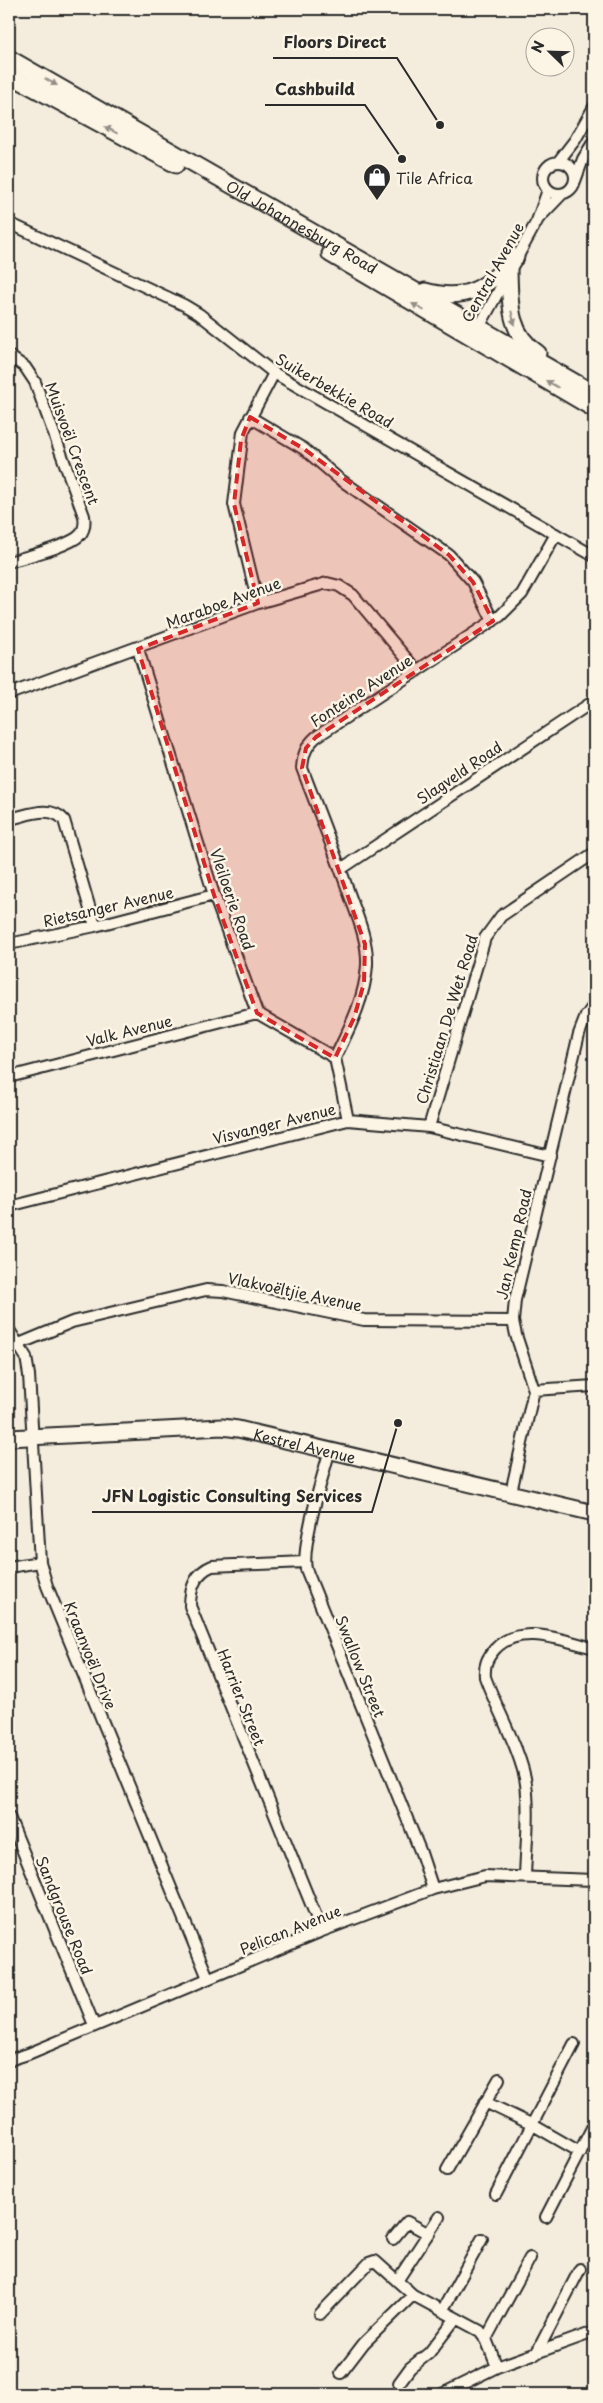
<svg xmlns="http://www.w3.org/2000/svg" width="603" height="2403" font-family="'Playpen Sans',sans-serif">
  <rect width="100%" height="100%" fill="#f4edde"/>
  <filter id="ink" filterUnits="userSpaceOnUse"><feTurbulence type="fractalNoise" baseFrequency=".02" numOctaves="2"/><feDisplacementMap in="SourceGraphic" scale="10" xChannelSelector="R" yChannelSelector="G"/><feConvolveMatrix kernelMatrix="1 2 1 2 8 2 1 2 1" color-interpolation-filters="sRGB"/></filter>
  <g filter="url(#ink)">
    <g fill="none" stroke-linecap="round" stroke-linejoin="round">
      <g stroke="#2b2b2b" stroke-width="14">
        <path id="street" d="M543 178a16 16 0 1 1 32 0a16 16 0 1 1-32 0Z
          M 558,162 L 575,140 L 594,107
          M 575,181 L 583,159 L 594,141
          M 539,218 L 562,194
          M 9,223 L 184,305 L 199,314 L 274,373 L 594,556
          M 477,331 L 537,221 L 548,190
          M 9,356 L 25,367 L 35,382 L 84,516 C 85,522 85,529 80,535 C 70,546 25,557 9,562
          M 250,417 L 304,449 L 338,478 L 449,555 L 473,582 L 493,621
          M 258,603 L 234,504 L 243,432 L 274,373
          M 138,649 L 214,895 L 257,1013 L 335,1058 L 348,1120
          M 9,694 L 258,603 L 327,583 L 339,586 L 353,595 L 417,671
          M 9,819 C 26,816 50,804 64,820 L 95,926
          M 341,869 L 594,701
          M 9,944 L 95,926 L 214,895
          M 335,1058 C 349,1029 365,999 367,965 C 368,941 358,918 350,896 C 335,853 318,810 302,768 C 303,755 306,746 316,737 L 500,616 L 522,594 L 556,534
          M 9,1077 L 257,1013
          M 429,1127 L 485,938 L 501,916 L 594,853
          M 9,1206 L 348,1120 L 429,1127 L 550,1156
          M 9,1330 L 26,1357 L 29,1375 L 40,1562 L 47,1586 L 208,1978
          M 19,1344 L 72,1322 L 206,1290 L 223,1291 L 364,1320 L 513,1321
          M 534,1390 L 594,1386
          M 330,1449 C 323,1476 301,1545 306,1569 L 421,1853 L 433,1889
          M 511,1492 L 534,1390 L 516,1335 L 513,1321 L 515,1300 L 579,1034 L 586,1016 L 594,1005
          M 305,1562 L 212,1566 C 195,1573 190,1588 190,1606 L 322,1931
          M 9,1567 L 40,1562
          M 9,1817 L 94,2025
          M 525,1876 C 526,1846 530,1814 526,1784 C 522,1753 496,1708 485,1677 C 484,1665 487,1658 495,1649 C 520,1622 564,1641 594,1648
          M 9,2060 L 28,2054 L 322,1931 L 433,1889 L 485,1876 L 594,1880
          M 485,2102 L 533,2125 L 580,2152
          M 447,2170 L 499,2079
          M 496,2194 L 574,2044
          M 546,2217 L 594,2124
          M 393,2239 L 407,2222 L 429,2234
          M 397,2281 L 439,2217
          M 442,2311 L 482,2239
          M 320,2314 L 369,2263 L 375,2261 L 413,2295 L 480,2331 L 486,2339 L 497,2367
          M 486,2339 L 530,2258
          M 536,2354 L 580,2269
          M 341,2373 L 364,2343 L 413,2295
          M 399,2383 L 410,2368 L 429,2353 L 456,2318
          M 442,2394 L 497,2367 L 594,2332
          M 593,2394 L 594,2392"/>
      </g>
      <g stroke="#2b2b2b" stroke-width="19">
        <g id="secondary">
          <path id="s1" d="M 9,58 L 594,393"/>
          <path d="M 9,75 L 176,165"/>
          <path d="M 330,254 L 594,409"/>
          <path d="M 509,270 C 510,301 508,334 538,353"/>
          <path d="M 425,291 C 467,303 488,286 516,257"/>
          <path id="s2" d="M 9,1438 L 222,1427 L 238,1429 L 594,1513"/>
        </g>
      </g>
      <use href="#street" stroke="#fcf5e5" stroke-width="10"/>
      <use href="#secondary" stroke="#fcf5e5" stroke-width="15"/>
    </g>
    <defs><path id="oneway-solid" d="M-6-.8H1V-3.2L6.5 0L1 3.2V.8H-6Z" transform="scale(1.25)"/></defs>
    <g fill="#949088">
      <use href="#oneway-solid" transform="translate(51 82) rotate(30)"/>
      <use href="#oneway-solid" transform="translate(111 130) rotate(-152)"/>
      <use href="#oneway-solid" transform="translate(418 307) rotate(-150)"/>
      <use href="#oneway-solid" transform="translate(513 318) rotate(76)"/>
      <use href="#oneway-solid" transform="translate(552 384) rotate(-150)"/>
    </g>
  </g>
  <path fill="#d62828" fill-opacity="0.2" stroke="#d62828" stroke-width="4" stroke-dasharray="10 6" stroke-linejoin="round" d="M 250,417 L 304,449 L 449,555 L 473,582 L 493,621 L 316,737 L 306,748 L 302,768 L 365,944 L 364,983 L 354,1018 L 335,1058 L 257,1013 L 214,895 L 138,649 L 258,603 L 234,504 L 241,440 Z"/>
  <defs>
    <g id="shop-pin" transform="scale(1.4375)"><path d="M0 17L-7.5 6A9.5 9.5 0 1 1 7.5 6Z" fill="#2b2b2b" stroke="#fcf5e5"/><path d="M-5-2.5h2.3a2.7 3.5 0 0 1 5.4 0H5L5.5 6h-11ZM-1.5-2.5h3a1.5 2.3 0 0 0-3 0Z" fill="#fff"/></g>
  </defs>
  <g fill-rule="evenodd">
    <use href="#shop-pin" x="377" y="177"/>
  </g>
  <g text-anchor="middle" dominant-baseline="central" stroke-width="5" stroke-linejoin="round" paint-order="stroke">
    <g font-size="15" fill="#2b2b2b" stroke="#fcf5e5" text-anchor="start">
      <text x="396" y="177">Tile Africa</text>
    </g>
    <g font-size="15" fill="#2b2b2b" stroke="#fcf5e5">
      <text stroke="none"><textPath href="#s1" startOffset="338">Old Johannesburg Road</textPath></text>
      <text transform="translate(492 272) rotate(-61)">Central Avenue</text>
      <text transform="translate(335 390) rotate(30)">Suikerbekkie Road</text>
      <text transform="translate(73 443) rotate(70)">Muisvoël Crescent</text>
      <text transform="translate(223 602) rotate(-20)">Maraboe Avenue</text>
      <text transform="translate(361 690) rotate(-33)">Fonteine Avenue</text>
      <text transform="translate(459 772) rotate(-34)">Slagveld Road</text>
      <text transform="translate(233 899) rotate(71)">Vleiloerie Road</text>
      <text transform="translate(108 906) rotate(-13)">Rietsanger Avenue</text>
      <text transform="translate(446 1019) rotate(-73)">Christiaan De Wet Road</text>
      <text transform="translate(129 1030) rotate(-14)">Valk Avenue</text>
      <text transform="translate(274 1123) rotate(-14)">Visvanger Avenue</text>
      <text transform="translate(513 1244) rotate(-77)">Jan Kemp Road</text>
      <text transform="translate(295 1291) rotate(12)">Vlakvoëltjie Avenue</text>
      <text stroke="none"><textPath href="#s2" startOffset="298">Kestrel Avenue</textPath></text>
      <text transform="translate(91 1655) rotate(68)">Kraanvoël Drive</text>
      <text transform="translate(361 1666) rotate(68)">Swallow Street</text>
      <text transform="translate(242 1697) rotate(68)">Harrier Street</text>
      <text transform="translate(65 1915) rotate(68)">Sandgrouse Road</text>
      <text transform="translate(290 1929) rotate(-22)">Pelican Avenue</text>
    </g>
  </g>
  <path fill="none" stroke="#2b2b2b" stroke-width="2" d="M440 125L397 58H273M402 159L365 105H265M398 1423L372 1512H92"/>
  <g fill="#2b2b2b" stroke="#fcf5e5" stroke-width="2">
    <circle cx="440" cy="125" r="5"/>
    <circle cx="402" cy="159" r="5"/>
    <circle cx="398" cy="1423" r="5"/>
  </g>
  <g font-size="16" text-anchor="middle" font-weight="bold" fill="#2b2b2b" stroke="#fcf5e5" stroke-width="5" stroke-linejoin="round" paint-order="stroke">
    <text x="335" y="48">Floors Direct</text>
    <text x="315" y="95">Cashbuild</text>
    <text x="232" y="1502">JFN Logistic Consulting Services</text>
  </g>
  <rect width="603" height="2403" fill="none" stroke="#fcf5e5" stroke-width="30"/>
  <rect x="15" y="15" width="573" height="2373" fill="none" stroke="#2b2b2b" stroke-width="2" filter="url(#ink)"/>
  <g transform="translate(550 52) rotate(293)"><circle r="24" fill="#fcf5e5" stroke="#a8a49b"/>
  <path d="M0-4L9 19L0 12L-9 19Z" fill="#2b2b2b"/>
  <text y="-8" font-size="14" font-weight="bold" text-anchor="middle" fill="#2b2b2b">N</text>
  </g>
</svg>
